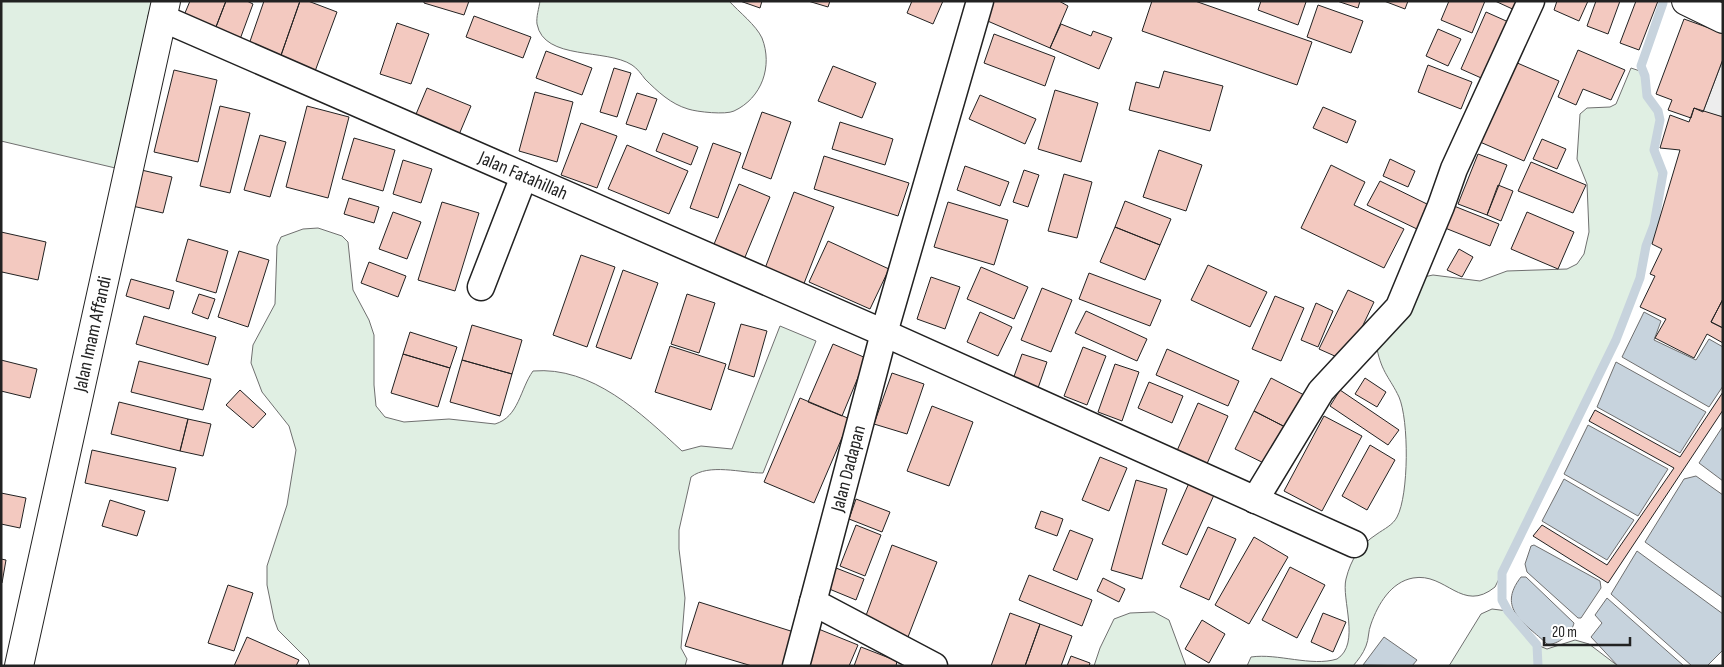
<svg xmlns="http://www.w3.org/2000/svg" width="1724" height="667" font-family="'Sofia Sans Condensed',sans-serif">
  <rect width="100%" height="100%" fill="#fff"/>
  <path fill="#e0efe3" stroke="#6f6f6f" d="M 1,1 L 166,1 L 128,171 L 1,141 Z
    M 540,1 L 729,1 C 739,12 756,25 762,38 C 773,66 762,98 734,111 C 726,115 697,112 688,109 C 671,104 658,92 645,79 C 642,75 637,68 632,65 C 606,48 544,61 537,24 C 536,17 539,8 540,1 Z
    M 1631,68 L 1643,72 L 1647,96 L 1658,111 L 1660,120 L 1654,150 L 1663,173 L 1654,225 L 1646,246 L 1640,278 L 1616,340 L 1495,587 C 1462,614 1446,572 1413,578 C 1391,582 1378,604 1371,624 C 1368,631 1369,639 1366,646 C 1363,654 1358,660 1353,666 L 1247,666 L 1251,657 C 1278,653 1311,667 1337,659 C 1361,644 1341,599 1346,579 C 1351,559 1360,545 1377,534 C 1384,529 1393,525 1397,517 C 1409,495 1409,420 1399,397 C 1390,378 1382,373 1377,349 L 1419,278 L 1433,275 L 1480,281 L 1507,271 L 1567,269 L 1577,264 L 1584,254 L 1589,232 L 1587,184 L 1577,159 L 1580,114 L 1587,108 L 1610,107 L 1616,104 Z
    M 318,228 L 342,236 L 348,242 L 353,290 L 369,320 L 374,335 L 374,385 L 376,406 L 385,417 L 404,422 L 449,419 L 495,424 C 519,417 520,389 533,371 C 592,366 641,413 682,451 L 701,446 L 732,449 L 780,326 L 816,341 L 763,473 C 741,473 709,463 691,477 L 679,530 L 679,549 L 685,598 L 681,648 L 687,659 L 685,666 L 310,666 L 308,660 L 278,630 L 274,619 L 267,585 L 267,566 L 287,505 L 296,450 L 289,426 L 262,392 L 251,363 L 253,345 L 275,304 L 277,246 L 281,237 L 303,229 Z
    M 1492,609 L 1508,611 L 1537,645 L 1547,649 L 1575,640 L 1589,644 L 1618,666 L 1449,666 L 1481,614 Z
    M 1154,612 L 1169,620 L 1186,666 L 1094,666 L 1100,648 L 1114,619 L 1130,613 Z"/>
  <path fill="#ededed" stroke="#6f6f6f" d="M 1723,59 L 1723,117 L 1703,112 Z"/>
  <path fill="#c7d3dd" stroke="#6f6f6f" d="M 1644,312 L 1661,321 L 1654,340 L 1696,360 L 1709,339 L 1723,347 L 1723,386 L 1709,407 L 1622,357 Z
    M 1616,362 L 1706,412 L 1680,453 L 1597,407 Z
    M 1588,425 L 1668,469 L 1638,516 L 1564,474 Z
    M 1723,426 L 1723,481 L 1699,463 Z
    M 1696,476 L 1723,495 L 1723,598 L 1645,542 L 1684,479 Z
    M 1564,479 L 1634,520 L 1607,560 L 1542,521 Z
    M 1534,545 L 1600,581 L 1601,588 L 1581,618 L 1578,618 L 1527,572 L 1525,564 L 1531,546 Z
    M 1637,551 L 1723,614 L 1723,650 L 1707,666 L 1692,666 L 1611,594 Z
    M 1521,577 L 1526,577 L 1574,623 C 1572,633 1557,646 1547,644 C 1525,623 1496,609 1521,577 Z
    M 1607,598 L 1684,666 L 1618,666 L 1591,637 L 1602,623 L 1595,615 Z
    M 1384,637 L 1417,660 L 1412,666 L 1363,665 Z"/>
  <g fill="none" stroke-linecap="round" stroke-linejoin="round">
    <path stroke="#c7d3dd" stroke-width="9" d="M 1538,666 L 1537,645 L 1508,611 L 1502,600 L 1502,573 L 1616,340 L 1640,278 L 1646,246 L 1654,225 L 1663,173 L 1654,150 L 1660,120 L 1658,111 L 1647,96 L 1645,76 L 1641,66 L 1663,3"/>
  </g>
  <path fill="#f3c9c0" stroke="#222" d="M 190,1 L 226,1 L 214,32 L 182,20 Z
    M 226,1 L 247,1 L 253,4 L 239,42 L 214,32 Z
    M 264,1 L 300,1 L 279,61 L 247,50 Z
    M 300,1 L 308,1 L 337,12 L 314,74 L 279,61 Z
    M 424,1 L 469,1 L 464,15 L 424,3 Z
    M 740,1 L 762,1 L 760,8 Z
    M 808,1 L 830,1 L 828,7 Z
    M 912,1 L 943,1 L 933,24 L 907,13 Z
    M 991,1 L 1059,1 L 1068,6 L 1050,48 L 983,19 Z
    M 1152,1 L 1195,1 L 1312,42 L 1297,85 L 1142,31 Z
    M 1261,1 L 1304,1 L 1306,2 L 1298,25 L 1258,10 Z
    M 1337,1 L 1360,1 L 1358,8 Z
    M 1384,1 L 1408,1 L 1405,9 Z
    M 1449,1 L 1485,1 L 1472,33 L 1441,20 Z
    M 1495,1 L 1523,1 L 1519,12 Z
    M 1557,1 L 1588,1 L 1579,21 L 1554,10 Z
    M 1596,1 L 1620,1 L 1608,34 L 1587,26 Z
    M 1636,1 L 1658,1 L 1639,50 L 1620,43 Z
    M 1318,5 L 1363,21 L 1351,53 L 1307,37 Z
    M 1486,12 L 1513,24 L 1488,81 L 1461,69 Z
    M 474,16 L 531,37 L 523,58 L 466,37 Z
    M 1684,19 L 1723,33 L 1723,59 L 1703,112 L 1694,108 L 1691,118 L 1668,110 L 1672,100 L 1656,94 Z
    M 397,23 L 429,34 L 411,84 L 380,74 Z
    M 1061,24 L 1091,36 L 1093,31 L 1112,38 L 1099,69 L 1050,48 Z
    M 1438,29 L 1461,39 L 1448,66 L 1426,56 Z
    M 994,34 L 1055,57 L 1045,86 L 984,63 Z
    M 1578,50 L 1625,70 L 1611,100 L 1583,89 L 1576,105 L 1558,97 Z
    M 546,51 L 592,68 L 582,95 L 536,78 Z
    M 1515,62 L 1559,81 L 1524,161 L 1480,142 Z
    M 1428,65 L 1472,82 L 1461,109 L 1418,92 Z
    M 833,66 L 876,83 L 862,118 L 818,101 Z
    M 614,68 L 631,73 L 617,117 L 600,112 Z
    M 174,70 L 217,80 L 198,162 L 154,152 Z
    M 1164,71 L 1223,86 L 1210,131 L 1129,110 L 1136,82 L 1159,88 Z
    M 427,88 L 471,106 L 458,137 L 414,119 Z
    M 1055,90 L 1098,103 L 1081,162 L 1038,149 Z
    M 535,92 L 573,102 L 557,162 L 519,151 Z
    M 637,93 L 657,99 L 646,130 L 626,124 Z
    M 980,95 L 1036,119 L 1025,144 L 969,119 Z
    M 220,106 L 250,113 L 230,193 L 200,186 Z
    M 307,106 L 349,117 L 328,198 L 286,187 Z
    M 1323,107 L 1356,121 L 1347,143 L 1313,128 Z
    M 1694,108 L 1723,117 L 1723,299 L 1711,322 L 1723,328 L 1723,343 L 1707,334 L 1694,358 L 1655,338 L 1666,319 L 1640,307 L 1655,276 L 1650,274 L 1662,249 L 1652,244 L 1680,150 L 1660,148 L 1670,115 L 1689,122 Z
    M 762,112 L 791,122 L 771,179 L 742,168 Z
    M 840,122 L 893,139 L 885,165 L 832,149 Z
    M 581,123 L 617,136 L 597,188 L 561,175 Z
    M 663,133 L 698,147 L 691,165 L 656,151 Z
    M 260,135 L 286,142 L 270,197 L 244,190 Z
    M 354,138 L 395,150 L 383,191 L 342,179 Z
    M 1542,139 L 1566,149 L 1557,169 L 1533,159 Z
    M 713,143 L 741,153 L 718,218 L 690,208 Z
    M 627,145 L 688,171 L 669,214 L 608,189 Z
    M 1159,150 L 1202,165 L 1186,211 L 1143,197 Z
    M 1478,154 L 1507,165 L 1487,215 L 1458,204 Z
    M 824,156 L 909,183 L 898,216 L 814,189 Z
    M 1390,159 L 1415,171 L 1408,187 L 1383,176 Z
    M 403,160 L 432,169 L 421,203 L 393,194 Z
    M 1531,162 L 1586,185 L 1573,213 L 1518,191 Z
    M 1331,165 L 1365,182 L 1354,205 L 1404,229 L 1384,268 L 1301,228 Z
    M 965,166 L 1009,182 L 1000,206 L 957,190 Z
    M 137,169 L 172,177 L 163,213 L 128,205 Z
    M 1024,170 L 1039,175 L 1028,207 L 1013,202 Z
    M 1064,174 L 1092,182 L 1077,238 L 1048,231 Z
    M 1380,181 L 1431,206 L 1419,230 L 1367,205 Z
    M 739,184 L 770,197 L 743,262 L 712,249 Z
    M 1498,185 L 1513,191 L 1501,221 L 1487,215 Z
    M 794,192 L 834,207 L 803,286 L 764,271 Z
    M 349,198 L 379,207 L 374,223 L 344,214 Z
    M 1125,201 L 1171,219 L 1160,245 L 1115,227 Z
    M 442,202 L 479,213 L 455,291 L 418,280 Z
    M 948,202 L 1008,220 L 994,265 L 934,247 Z
    M 1454,206 L 1499,224 L 1490,246 L 1445,228 Z
    M 393,212 L 421,222 L 407,259 L 379,249 Z
    M 1527,212 L 1574,232 L 1558,269 L 1511,249 Z
    M 1115,227 L 1160,245 L 1145,280 L 1100,262 Z
    M 1,232 L 46,242 L 38,280 L 2,272 L 1,274 Z
    M 188,239 L 228,251 L 216,293 L 176,281 Z
    M 828,241 L 889,269 L 870,309 L 809,282 Z
    M 1459,249 L 1473,257 L 1462,277 L 1447,270 Z
    M 239,251 L 269,260 L 248,327 L 218,317 Z
    M 581,255 L 615,267 L 587,347 L 553,335 Z
    M 369,262 L 406,276 L 398,297 L 361,283 Z
    M 1208,265 L 1267,292 L 1250,327 L 1191,300 Z
    M 981,267 L 1028,287 L 1014,319 L 967,299 Z
    M 623,270 L 658,283 L 631,359 L 596,347 Z
    M 1089,273 L 1161,300 L 1150,326 L 1079,299 Z
    M 931,277 L 960,287 L 945,329 L 917,319 Z
    M 131,279 L 174,291 L 169,309 L 126,296 Z
    M 1042,288 L 1072,300 L 1051,352 L 1021,340 Z
    M 1348,290 L 1374,302 L 1346,361 L 1319,349 Z
    M 199,294 L 215,299 L 208,319 L 192,313 Z
    M 687,294 L 715,303 L 699,353 L 671,344 Z
    M 1275,296 L 1304,308 L 1281,361 L 1252,349 Z
    M 1723,299 L 1723,328 L 1711,322 Z
    M 1316,303 L 1333,311 L 1318,347 L 1301,340 Z
    M 1086,311 L 1147,339 L 1137,361 L 1075,333 Z
    M 980,312 L 1012,327 L 998,356 L 967,342 Z
    M 144,316 L 216,337 L 208,365 L 136,344 Z
    M 741,324 L 767,331 L 754,377 L 728,369 Z
    M 472,325 L 522,340 L 512,374 L 462,360 Z
    M 410,332 L 457,347 L 450,368 L 403,354 Z
    M 833,344 L 866,358 L 842,416 L 808,402 Z
    M 670,346 L 726,364 L 711,410 L 655,392 Z
    M 1083,347 L 1106,356 L 1087,405 L 1064,396 Z
    M 1167,349 L 1239,381 L 1228,406 L 1156,375 Z
    M 403,354 L 450,368 L 438,407 L 391,393 Z
    M 1022,354 L 1047,362 L 1037,391 L 1012,382 Z
    M 1,360 L 37,369 L 30,398 L 1,391 Z
    M 462,360 L 512,374 L 500,416 L 450,402 Z
    M 139,361 L 211,379 L 203,410 L 131,392 Z
    M 1115,364 L 1139,372 L 1122,421 L 1098,412 Z
    M 892,373 L 924,384 L 907,434 L 874,424 Z
    M 1271,378 L 1308,397 L 1291,430 L 1254,411 Z
    M 1365,378 L 1386,392 L 1377,407 L 1355,394 Z
    M 1149,382 L 1183,396 L 1172,423 L 1138,408 Z
    M 240,390 L 266,414 L 253,428 L 226,405 Z
    M 1340,390 L 1399,430 L 1388,445 L 1330,406 Z
    M 1723,392 L 1723,410 L 1608,583 L 1533,536 L 1542,525 L 1607,565 L 1674,468 L 1589,421 L 1595,410 L 1680,457 Z
    M 800,398 L 850,419 L 814,503 L 764,482 Z
    M 119,402 L 188,419 L 180,451 L 111,434 Z
    M 1198,403 L 1228,416 L 1206,466 L 1176,453 Z
    M 932,406 L 973,422 L 949,486 L 907,471 Z
    M 1254,411 L 1291,430 L 1272,467 L 1235,449 Z
    M 1324,416 L 1362,436 L 1322,511 L 1284,491 Z
    M 188,419 L 211,424 L 203,456 L 180,451 Z
    M 1370,445 L 1395,460 L 1367,510 L 1342,496 Z
    M 92,450 L 176,468 L 168,501 L 85,483 Z
    M 1100,457 L 1127,468 L 1109,511 L 1082,500 Z
    M 1136,480 L 1167,489 L 1142,579 L 1111,570 Z
    M 1189,483 L 1214,495 L 1187,555 L 1162,544 Z
    M 1,493 L 26,498 L 20,528 L 1,524 Z
    M 856,499 L 890,512 L 882,532 L 849,519 Z
    M 110,500 L 145,511 L 137,536 L 102,526 Z
    M 1041,511 L 1063,519 L 1057,536 L 1035,528 Z
    M 856,525 L 881,535 L 865,576 L 840,566 Z
    M 1208,527 L 1236,539 L 1209,600 L 1180,587 Z
    M 1070,530 L 1093,539 L 1077,580 L 1053,570 Z
    M 1254,537 L 1288,557 L 1249,624 L 1215,605 Z
    M 892,545 L 937,562 L 908,637 L 864,621 Z
    M 1,559 L 6,560 L 2,583 L 1,583 Z
    M 831,566 L 864,579 L 856,600 L 822,586 Z
    M 1290,567 L 1325,585 L 1297,638 L 1262,620 Z
    M 1029,575 L 1092,600 L 1082,626 L 1019,600 Z
    M 1103,578 L 1125,589 L 1119,602 L 1097,591 Z
    M 228,585 L 253,593 L 234,651 L 208,643 Z
    M 699,602 L 797,633 L 787,666 L 752,666 L 685,646 Z
    M 1010,613 L 1040,624 L 1025,666 L 991,666 Z
    M 1323,613 L 1346,622 L 1333,652 L 1311,642 Z
    M 1202,620 L 1225,634 L 1209,663 L 1185,649 Z
    M 1040,624 L 1072,636 L 1061,666 L 1025,666 Z
    M 816,628 L 858,645 L 849,666 L 810,666 L 802,663 Z
    M 247,637 L 299,660 L 296,666 L 234,666 Z
    M 861,647 L 897,661 L 896,666 L 854,666 Z
    M 1071,656 L 1090,663 L 1089,666 L 1067,666 Z"/>
  <g fill="none" stroke-linecap="round" stroke-linejoin="round">
    <g stroke="#222" stroke-width="29">
      <g id="minor">
        <path id="s1" d="M 162,18 L 884,333 L 1354,544"/>
        <path d="M 481,287 L 524,176"/>
        <path d="M 1255,500 L 1321,391 L 1399,307 L 1441,206 L 1454,169 L 1531,1"/>
        <path d="M 796,666 L 813,602"/>
        <path id="s2" d="M 934,666 L 813,602 L 884,333 L 980,1"/>
      </g>
    </g>
    <g stroke="#222" stroke-width="30">
      <g id="tertiary">
        <path d="M 1686,1 L 1723,19"/>
        <path id="s3" d="M 19,666 L 166,1"/>
      </g>
    </g>
    <use href="#minor" stroke="#fff" stroke-width="26"/>
    <use href="#tertiary" stroke="#fff" stroke-width="28"/>
  </g>
  <g text-anchor="middle" dominant-baseline="central" stroke-width="4" stroke-linejoin="round" paint-order="stroke">
    <g font-size="19" fill="#222" stroke="#fff">
      <text stroke="none"><textPath href="#s1" startOffset="394">Jalan Fatahillah</textPath></text>
      <text stroke="none"><textPath href="#s3" startOffset="340">Jalan Imam Affandi</textPath></text>
      <text stroke="none"><textPath href="#s2" startOffset="275">Jalan Dadapan</textPath></text>
    </g>
  </g>
  <rect width="1724" height="667" fill="none" stroke="#222222" stroke-width="5"/>
  <path d="M1544 637v8h86v-8" fill="none" stroke="#222222" stroke-width="2.5"/>
  <text x="1552" y="637" font-size="15" fill="#222222" stroke="#ffffff" stroke-width="4" paint-order="stroke">20 m</text>
</svg>
